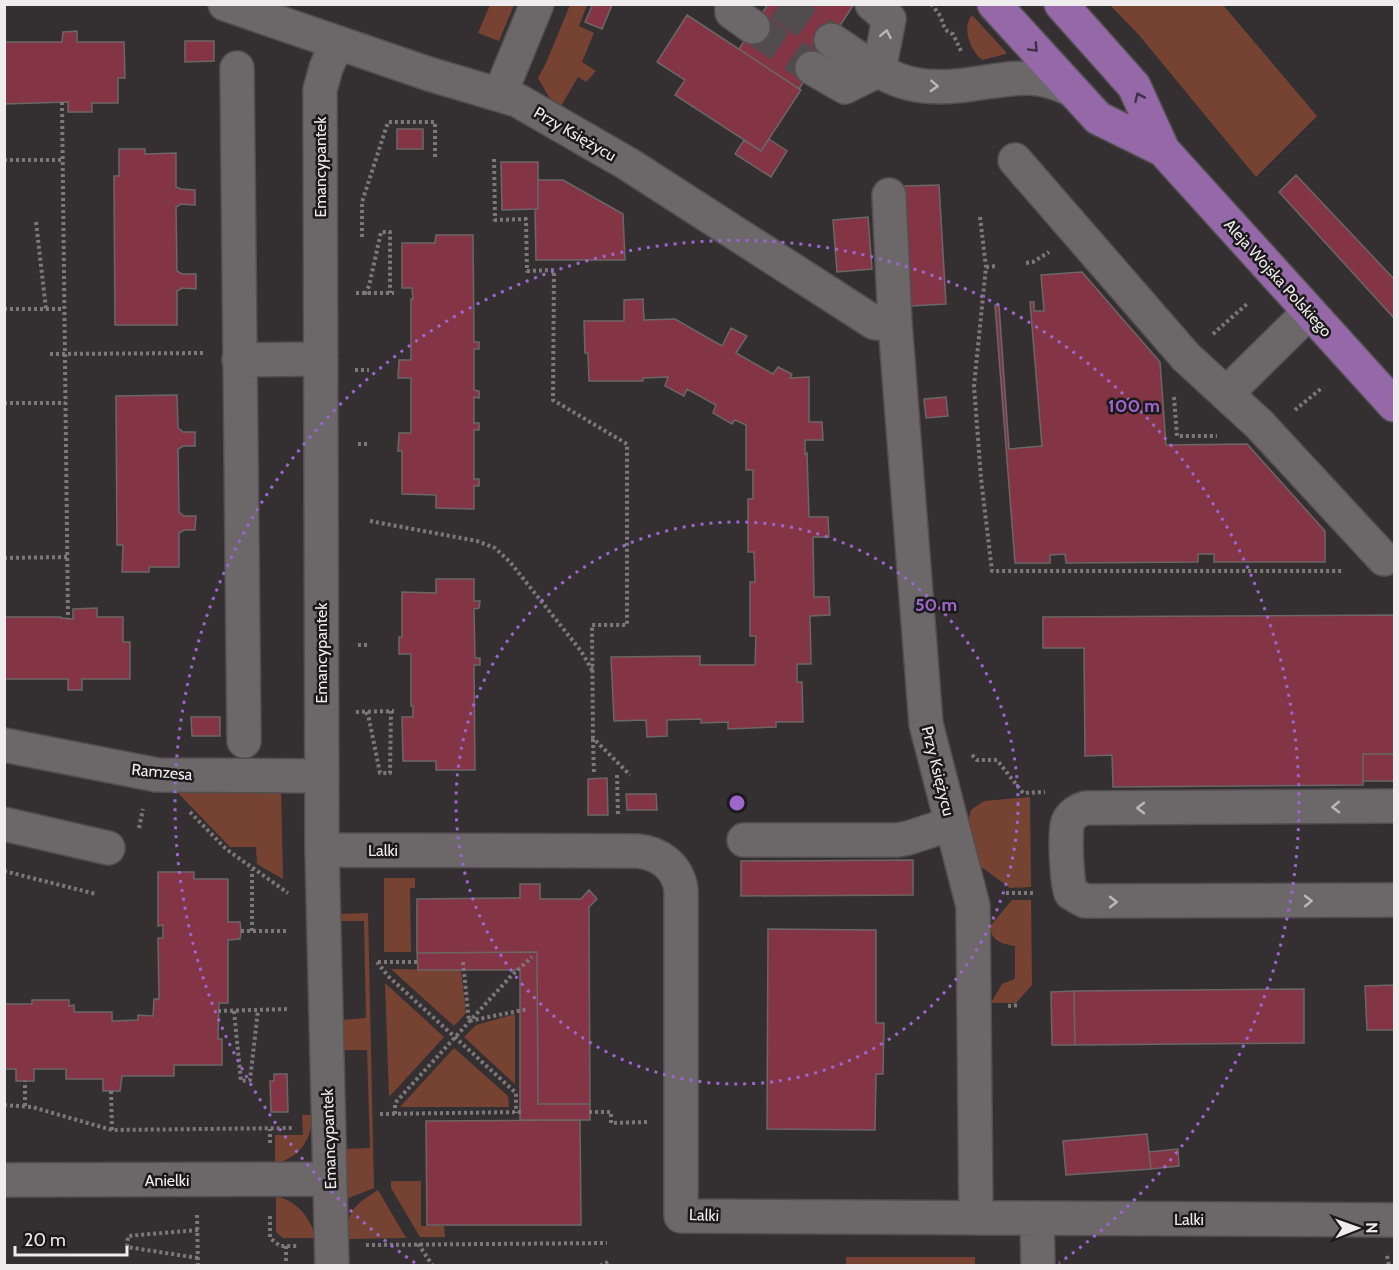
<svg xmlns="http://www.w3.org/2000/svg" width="1399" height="1270" font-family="Cabin,sans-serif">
  <rect width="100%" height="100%" fill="#343032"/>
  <path fill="#764333" d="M 490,5 L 514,5 L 499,41 L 478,33 Z
    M 570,5 L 587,5 L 579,26 L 594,33 L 582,62 L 596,71 L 586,82 L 578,77 L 561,106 L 549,97 L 538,78 L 546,63 Z
    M 1110,5 L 1223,5 L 1317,116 L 1256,177 L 1139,35 Z
    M 972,15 L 1006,52 L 1006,54 L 982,60 C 969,49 962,27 972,15 Z
    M 281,787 L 283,879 L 257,864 L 256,847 L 230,847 L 178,793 L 178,788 Z
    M 1030,797 L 1031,887 L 1010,888 L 980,866 L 971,833 L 969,817 L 971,810 L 984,801 Z
    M 384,878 L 415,878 L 415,888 L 410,888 L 411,952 L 384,952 Z
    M 1012,900 L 1031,900 L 1032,985 L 1016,1003 L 991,1003 L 1002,984 L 1015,979 L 1015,946 C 1003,944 989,941 991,925 Z
    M 368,913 L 374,1188 L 346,1199 L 345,1149 L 370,1148 L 367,1050 L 342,1050 L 341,1020 L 366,1018 L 364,921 L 339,921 L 338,914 Z
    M 391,969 L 461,970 L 466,1013 L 454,1026 Z
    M 385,983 L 444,1037 L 389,1097 Z
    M 515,1014 L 515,1084 L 464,1037 L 476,1025 Z
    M 454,1048 L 508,1096 L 509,1107 L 400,1107 Z
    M 302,1115 L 312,1115 C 312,1138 300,1159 275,1163 L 275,1135 L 303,1135 Z
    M 391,1181 L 421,1181 L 421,1226 L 444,1226 L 445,1237 L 420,1237 L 391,1188 Z
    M 378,1190 L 406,1238 L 347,1239 C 347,1209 355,1205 378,1190 Z
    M 276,1196 C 297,1201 310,1217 316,1238 L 283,1238 L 276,1232 Z
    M 846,1257 L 975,1257 L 975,1265 L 846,1265 Z"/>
  <path fill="#843545" stroke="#6c6667" stroke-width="1.5" d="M 593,4 L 612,5 L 602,29 L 585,22 Z
    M 768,4 L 854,4 L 799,89 L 739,49 Z
    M 687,15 L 801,90 L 761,151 L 675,95 L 685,80 L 657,62 Z
    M 77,31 L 77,42 L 124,42 L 125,78 L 118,78 L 118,103 L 92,103 L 92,112 L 68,112 L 68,102 L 4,104 L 4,42 L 62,42 L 63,32 Z
    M 185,41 L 214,41 L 214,61 L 185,62 Z
    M 397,129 L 423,129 L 423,149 L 397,149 Z
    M 769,139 L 787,151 L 771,177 L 735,154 L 744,140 L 761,151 Z
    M 119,149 L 145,149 L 145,154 L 176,153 L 176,187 L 181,189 L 195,190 L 195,205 L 181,204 L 176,207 L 177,271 L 182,274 L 196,274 L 196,289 L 182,288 L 177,291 L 177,325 L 115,325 L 114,176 L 119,176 Z
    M 501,162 L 538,162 L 538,209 L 502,210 Z
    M 1296,175 L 1394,279 L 1394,318 L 1279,192 Z
    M 538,180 L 563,180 L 623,214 L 625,260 L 536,260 L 535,209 L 538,209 Z
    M 939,185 L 946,304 L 911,306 L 904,186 Z
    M 868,217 L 872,269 L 837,272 L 833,220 Z
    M 436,235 L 473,235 L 474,342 L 479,342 L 479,349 L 474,349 L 474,390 L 479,391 L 479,398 L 474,397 L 474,423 L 479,423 L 479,430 L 474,430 L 474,479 L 479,479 L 479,486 L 474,486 L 474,509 L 436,508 L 436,495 L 402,494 L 402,451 L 398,451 L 399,433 L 411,433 L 411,378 L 398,378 L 399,360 L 411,360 L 411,299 L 413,299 L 412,288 L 402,288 L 402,243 L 435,243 Z
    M 1082,272 L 1160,362 L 1166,445 L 1247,444 L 1325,531 L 1325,562 L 1214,562 L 1214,554 L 1198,554 L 1198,562 L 1066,563 L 1065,554 L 1050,555 L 1050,563 L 1015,563 L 995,305 L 999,305 L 1009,449 L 1042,446 L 1030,302 L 1034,302 L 1034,311 L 1044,311 L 1041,275 Z
    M 643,299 L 644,320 L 675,319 L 722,346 L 731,328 L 747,336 L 736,353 L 773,374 L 778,367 L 792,374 L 790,378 L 809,377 L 809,422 L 822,422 L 823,440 L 805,440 L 805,454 L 807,453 L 809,517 L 828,517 L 829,537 L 813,537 L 814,597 L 829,597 L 830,615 L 810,616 L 811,664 L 797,664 L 797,682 L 802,682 L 803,722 L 776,722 L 776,727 L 728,729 L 728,722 L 701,723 L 701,719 L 667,720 L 667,736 L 647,737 L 646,720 L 614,721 L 611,657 L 700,656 L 700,665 L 755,665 L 756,636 L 750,636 L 750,582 L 755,582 L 754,552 L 748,552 L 748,499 L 753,499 L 753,470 L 746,470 L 746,425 L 735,420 L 732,424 L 713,413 L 716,405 L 687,389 L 684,396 L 665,386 L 668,377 L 643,378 L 643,381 L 589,381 L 588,353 L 585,353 L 584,321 L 624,321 L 624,300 Z
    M 177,395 L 178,428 L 183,432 L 195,432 L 195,446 L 183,446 L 178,449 L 179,512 L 184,516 L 196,516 L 195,530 L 184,530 L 179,533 L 179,567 L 149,567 L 149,572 L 122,572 L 123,545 L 117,545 L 116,396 Z
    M 946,397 L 948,416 L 926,418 L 924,399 Z
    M 436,579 L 474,579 L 474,601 L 480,601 L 479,608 L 474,609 L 475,658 L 480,658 L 480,665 L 474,665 L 475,770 L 436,770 L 436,761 L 403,761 L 402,717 L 413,717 L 413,706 L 411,706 L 411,654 L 399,654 L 399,637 L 402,637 L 402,592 L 436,593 Z
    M 97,608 L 97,617 L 123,617 L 123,642 L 130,642 L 130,679 L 82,679 L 82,690 L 68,690 L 68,679 L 4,679 L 4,617 L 61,617 L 61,618 L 73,619 L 73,609 Z
    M 1394,615 L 1394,754 L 1363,754 L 1363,785 L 1113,787 L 1112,755 L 1085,756 L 1084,648 L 1043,648 L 1043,617 Z
    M 191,717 L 220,717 L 220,736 L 192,736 Z
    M 1363,754 L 1394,754 L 1394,781 L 1363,781 Z
    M 607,778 L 608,815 L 588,815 L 588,779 Z
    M 626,794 L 656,794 L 657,810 L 627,810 Z
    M 913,860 L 913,895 L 741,896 L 741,861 Z
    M 158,872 L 194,872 L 194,879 L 228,879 L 228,922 L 240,922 L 241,931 L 240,939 L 228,940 L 228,1003 L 219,1003 L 218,1039 L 222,1039 L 222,1065 L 174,1065 L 174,1076 L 122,1076 L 120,1091 L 103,1091 L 103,1079 L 66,1079 L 66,1069 L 34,1069 L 34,1081 L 16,1081 L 16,1069 L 4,1069 L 4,1004 L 32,1004 L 32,1000 L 69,1000 L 69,1006 L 74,1005 L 74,1012 L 112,1012 L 112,1021 L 138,1020 L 138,1015 L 153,1016 L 154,999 L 159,999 L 158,938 L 163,938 L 163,925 L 158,926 Z
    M 520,884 L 540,884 L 540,899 L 581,899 L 589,890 L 597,899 L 589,907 L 589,918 L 590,1104 L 538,1104 L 537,952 L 417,953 L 417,899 L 520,898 Z
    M 768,929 L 876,930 L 876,1023 L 884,1023 L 883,1074 L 876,1074 L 875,1130 L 767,1129 Z
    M 537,952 L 538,1104 L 590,1104 L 590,1120 L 520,1120 L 520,970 L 418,970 L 417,953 Z
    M 1394,985 L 1394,1030 L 1367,1030 L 1365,986 Z
    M 1304,989 L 1304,1043 L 1075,1045 L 1074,991 Z
    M 1074,991 L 1075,1045 L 1052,1045 L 1051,992 Z
    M 274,1074 L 287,1074 L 288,1112 L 271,1112 L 270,1081 L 274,1081 Z
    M 580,1120 L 581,1225 L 427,1225 L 426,1121 Z
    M 1147,1134 L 1151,1169 L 1066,1175 L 1063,1141 Z
    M 1178,1149 L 1179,1166 L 1151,1169 L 1149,1152 Z"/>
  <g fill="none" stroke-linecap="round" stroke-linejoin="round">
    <path stroke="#504c4e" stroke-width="33" stroke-dasharray="33 16" stroke-linecap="butt" d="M 780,4 L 831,40
      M 753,27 L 812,68"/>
    <g stroke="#534f51" stroke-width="36">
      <path id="minor" d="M 225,4 L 429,74 L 517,100 L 628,164 L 875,323 L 895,323
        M 732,4 L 732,12 L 753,27
        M 872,4 L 889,19 L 879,70
        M 831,40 C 856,56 883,78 912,84 C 951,93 989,78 1028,78 C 1044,78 1058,83 1072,90
        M 237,68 L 244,741
        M 812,68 L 845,87 L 879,70
        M 500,94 L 537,4
        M 1015,160 L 1186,357 L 1259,424 L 1384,559
        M 889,195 L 895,323 L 926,724 L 973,906 L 976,1218
        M 239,360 L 321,359
        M 1226,394 L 1309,312
        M 4,745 L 157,775 L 322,776
        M 1394,806 L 1086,808 C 1078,810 1071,815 1068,822 C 1064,832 1067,884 1071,893 L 1085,901 L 1394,900
        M 4,824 L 108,848
        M 744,840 L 897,840 L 908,838 L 951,824
        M 322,850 L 637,851 C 660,853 678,867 681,890 L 681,1216 L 1394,1220
        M 4,1180 L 330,1179
        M 1037,1218 L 1038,1266
        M 332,1266 L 322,850 L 320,90 L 326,68 L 337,43"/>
    </g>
    <g stroke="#534f51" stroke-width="36">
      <path id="major" d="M 994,4 L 1098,118 L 1163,150
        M 1061,4 L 1134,86 L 1163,150 L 1394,405"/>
    </g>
    <path stroke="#7c787a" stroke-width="4" stroke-dasharray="3 3" stroke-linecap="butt" d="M 931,4 C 934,8 939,13 941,18 C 944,26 944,31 953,34 L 961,51
      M 62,102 L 68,619
      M 494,159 L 495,220 L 526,219 L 527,271 L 554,270 L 553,400 L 627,444 L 627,625 L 592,625 L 593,738 L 630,775
      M 4,160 L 63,160
      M 980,217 L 986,267 L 974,386 L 981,478 L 992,571 L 1344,571
      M 36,222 L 46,309
      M 362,237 L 362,202 L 388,122 L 435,122 L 435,158
      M 1026,263 L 1033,262 L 1049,252
      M 986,267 L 996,266
      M 356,293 L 394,293
      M 365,294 L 369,286 L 381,232 L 390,232 L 390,293
      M 4,309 L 64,309
      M 1213,334 L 1248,303
      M 50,354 L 206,353
      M 355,370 L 369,370
      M 1174,397 L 1177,436 L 1217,436
      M 4,403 L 65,403
      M 1295,410 L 1323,387
      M 358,444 L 370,444
      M 370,521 L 477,541 L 495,548 L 510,562 L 581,651 L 592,670
      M 4,558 L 67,557
      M 358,645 L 369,645
      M 356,712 L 394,711
      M 366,712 L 369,719 L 380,773 L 390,773 L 391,711
      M 593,739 L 594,775
      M 972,755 L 977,760 L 997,760 L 1023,793 L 1045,792
      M 617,775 L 618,816
      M 190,812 L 226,849 L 288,893
      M 139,828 L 143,809
      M 4,871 L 96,894
      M 1006,893 L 1035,893
      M 241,931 L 289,931
      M 252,931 L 252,870
      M 377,962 L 388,976 L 516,1093 L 516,1113
      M 378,962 L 418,962
      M 463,962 L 469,1021 L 528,1009
      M 1008,1006 L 1020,1005
      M 218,1011 L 289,1009
      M 234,1011 L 241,1081 L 250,1080 L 258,1010
      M 111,1091 L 112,1130
      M 4,1105 L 32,1107 L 112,1130 L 294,1128
      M 25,1106 L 25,1081
      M 589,1112 L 611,1112 L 611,1123 L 647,1122
      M 380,1114 L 521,1112
      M 395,1114 L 395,1103 L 511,976 L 532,957
      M 270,1143 L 270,1129
      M 197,1215 L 198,1266
      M 270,1216 L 270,1238 L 280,1246 L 297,1246
      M 198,1230 L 128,1236 L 127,1247 L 198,1258
      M 418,1244 L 433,1266
      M 366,1245 L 607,1243
      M 286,1246 L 286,1266
      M 1387,1256 L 1389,1266
      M 600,1266 L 610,1261"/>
    <use href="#minor" stroke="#6c686a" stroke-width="33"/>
    <use href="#major" stroke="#9568a7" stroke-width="33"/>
  </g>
  <defs><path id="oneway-chevron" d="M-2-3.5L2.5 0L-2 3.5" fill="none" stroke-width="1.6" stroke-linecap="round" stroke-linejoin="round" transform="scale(1.5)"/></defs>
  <g stroke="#bbb7b9">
    <use href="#oneway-chevron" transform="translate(886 34) rotate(-79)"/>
    <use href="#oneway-chevron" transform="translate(934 86) rotate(3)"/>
    <use href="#oneway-chevron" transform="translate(1336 807) rotate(179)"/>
    <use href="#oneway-chevron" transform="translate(1141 808) rotate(-180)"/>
    <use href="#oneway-chevron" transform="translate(1308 901) rotate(-1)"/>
    <use href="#oneway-chevron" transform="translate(1113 902)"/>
  </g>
  <g stroke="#403144">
    <use href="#oneway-chevron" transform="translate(1034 48) rotate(47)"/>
    <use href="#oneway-chevron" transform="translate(1139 97) rotate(-114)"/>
  </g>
  <g fill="none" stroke="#9e66cd" stroke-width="3" stroke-dasharray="3 6">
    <circle cx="737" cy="803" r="281"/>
    <path d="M415 1263A562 562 0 1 1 1059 1263"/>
  </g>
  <g text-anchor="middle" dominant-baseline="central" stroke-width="5" stroke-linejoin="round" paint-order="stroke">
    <g font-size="16" fill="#efecee" stroke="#1b191a">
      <text transform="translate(575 134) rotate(30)">Przy Księżycu</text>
      <text transform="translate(320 167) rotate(-90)">Emancypantek</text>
      <text transform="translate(1278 278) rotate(48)">Aleja Wojska Polskiego</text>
      <text transform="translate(321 653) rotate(-90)">Emancypantek</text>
      <text transform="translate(938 771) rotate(76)">Przy Księżycu</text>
      <text transform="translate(162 772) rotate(5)">Ramzesa</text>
      <text x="383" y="850">Lalki</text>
      <text transform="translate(329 1139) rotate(-92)">Emancypantek</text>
      <text x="167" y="1180">Anielki</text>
      <text transform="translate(704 1215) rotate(2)">Lalki</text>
      <text x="1189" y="1219">Lalki</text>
    </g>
  </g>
  <circle cx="737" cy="803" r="9" fill="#9e66cd" stroke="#1b191a" stroke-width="3"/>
  <g font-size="18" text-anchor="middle" font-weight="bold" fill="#9e66cd" stroke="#1b191a" stroke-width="5" stroke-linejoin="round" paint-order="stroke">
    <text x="1134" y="412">100 m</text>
    <text x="936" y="611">50 m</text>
  </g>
  <rect width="1399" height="1270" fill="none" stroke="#efecee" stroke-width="12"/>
  <g transform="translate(1357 1228) rotate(89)" stroke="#1b191a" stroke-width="4.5" paint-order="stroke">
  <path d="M0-4.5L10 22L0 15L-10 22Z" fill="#efecee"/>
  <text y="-9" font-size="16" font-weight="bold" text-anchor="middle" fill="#efecee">N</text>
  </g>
  <path d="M15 1246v9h112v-9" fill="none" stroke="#efecee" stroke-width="3"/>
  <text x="24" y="1246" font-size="18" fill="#efecee" stroke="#1b191a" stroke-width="4.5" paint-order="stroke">20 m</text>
</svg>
